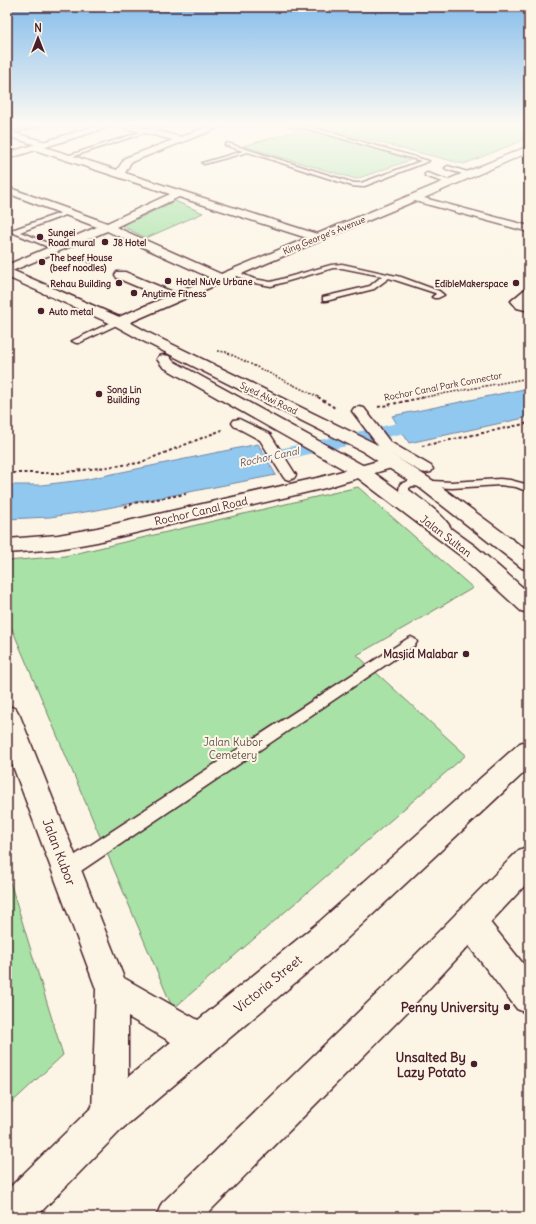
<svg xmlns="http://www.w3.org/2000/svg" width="536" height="1224" font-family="Delius,sans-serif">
  <rect width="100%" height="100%" fill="#fcf5e5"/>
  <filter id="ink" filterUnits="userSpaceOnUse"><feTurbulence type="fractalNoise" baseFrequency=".025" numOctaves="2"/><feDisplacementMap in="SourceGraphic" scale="8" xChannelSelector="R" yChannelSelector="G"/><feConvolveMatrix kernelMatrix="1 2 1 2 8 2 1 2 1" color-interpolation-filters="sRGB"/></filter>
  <g filter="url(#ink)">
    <path fill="#a8e2a7" stroke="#798069" d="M 310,125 L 529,125 L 529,138 L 464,164 Z
      M 304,129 L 416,158 L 356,179 L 243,146 Z
      M 175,201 L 203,213 L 146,238 L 122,226 Z
      M 358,487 L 473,588 L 357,655 L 466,755 L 173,1009 L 7,617 L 7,561 L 65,556 Z
      M 7,872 L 63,1055 L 7,1107 Z"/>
    <path fill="#91c8ef" stroke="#7584a1" d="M 529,388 L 529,417 L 409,443 L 392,416 Z
      M 258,444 L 276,475 L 92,511 L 50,517 L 7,519 L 7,485 L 41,485 L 83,480 Z"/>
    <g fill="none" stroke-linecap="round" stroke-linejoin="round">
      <path fill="#91c8ef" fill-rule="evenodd" d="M 434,415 L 441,417 L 443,421 L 441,425 L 233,471 L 226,469 L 223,465 L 226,461 L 233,459 Z"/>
      <g stroke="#4a1f2b" stroke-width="3">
        <path id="service" d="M 35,125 L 41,125 L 9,134 L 7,133 Z
          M 162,125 L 168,125 L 68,158 L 64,157 Z
          M 292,125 L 307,126 L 429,161 L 362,187 L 352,186 L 248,152 L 204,164 L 202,163 L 243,151 L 225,145 L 227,143 L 354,183 L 361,183 L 421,161 L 305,128 L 291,127 Z
          M 448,166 L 471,173 L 472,174 L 469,176 L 446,169 L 445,168 Z
          M 427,173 L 451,181 L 452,182 L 449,184 L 425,176 L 425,174 Z
          M 69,210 L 72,212 L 71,213 L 20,232 L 50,244 L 50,246 L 46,246 L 9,231 Z
          M 342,264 L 401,277 L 439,291 L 444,295 L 438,298 L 434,298 L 432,297 L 436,294 L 435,293 L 389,278 L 374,289 L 326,301 L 323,301 L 323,297 L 370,286 L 382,276 L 342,268 L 333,268 L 271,286 L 249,282 L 230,272 L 233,270 L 254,279 L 271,282 L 331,265 Z
          M 116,320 L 122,320 L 123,322 L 79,343 L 76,343 L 72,341 Z
          M 500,479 L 510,480 L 529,485 L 529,492 L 516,487 L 500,485 L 452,488 L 412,486 L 409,488 L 409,490 C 423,501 441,512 451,528 L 450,530 L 442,530 L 431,518 L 399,491 L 400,484 L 411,480 L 452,482 Z
          M 411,637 L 415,639 L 417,642 L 415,645 L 72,877 L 66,879 L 60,877 L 58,871 L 60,865 L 407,639 Z"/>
      </g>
      <g stroke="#4a1f2b" stroke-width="3">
        <path id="pedestrian" d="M 359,407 L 364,408 L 390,442 L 431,466 L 433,469 L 431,472 L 426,473 L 421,472 L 380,448 L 352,411 L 354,408 Z
          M 239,419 L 270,434 L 296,475 L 294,478 L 289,480 L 284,478 L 260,440 L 234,426 L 232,423 L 234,420 Z"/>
      </g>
      <g stroke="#4a1f2b" stroke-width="3">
        <path id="minor" d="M 120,125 L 133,125 L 181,137 L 211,125 L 222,125 L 221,127 L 131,162 L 125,173 L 317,234 L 529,146 L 529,152 L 424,198 L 529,226 L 529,232 L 415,201 L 267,263 L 124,325 L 114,325 L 112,322 L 114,319 L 164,298 L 117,278 L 115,275 L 117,272 L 125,272 L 175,293 L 211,278 L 107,231 L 7,273 L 7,265 L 97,227 L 7,193 L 7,187 L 107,223 L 170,194 L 32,149 L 31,147 L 32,145 L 38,145 L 117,170 L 125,158 L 173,140 L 121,127 ZM 179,197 L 307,238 L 221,274 L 116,227 Z
          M 529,289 L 529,299 L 526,301 L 529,303 L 529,311 L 517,308 L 511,301 L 524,290 Z
          M 392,457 L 398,458 L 401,462 L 398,466 L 325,488 L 97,542 L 58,549 L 7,553 L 7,539 L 58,535 L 97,528 L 321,477 Z
          M 7,705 L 16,709 L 20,716 L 124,978 L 212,1028 L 217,1040 L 212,1052 L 200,1057 L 188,1052 L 128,1017 L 128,1115 L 123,1128 L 110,1133 L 97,1128 L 92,1115 L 96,989 L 7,750 Z
          M 470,907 L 481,911 L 529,971 L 529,1014 L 517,1009 L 459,933 L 455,922 L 459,911 Z"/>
      </g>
      <g stroke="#4a1f2b" stroke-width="3">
        <path id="tertiary" d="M 7,131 L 46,142 L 47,144 L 43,147 L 7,136 Z
          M 7,268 L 124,319 L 151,334 L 374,443 L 432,480 L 529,552 L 529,570 L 522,568 L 420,488 L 362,451 L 141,340 L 114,325 L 7,277 Z
          M 164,355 L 169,356 L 173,361 L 366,467 L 475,546 L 529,593 L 529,613 L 521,611 L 461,556 L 354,475 L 163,367 L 157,359 L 159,356 Z"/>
      </g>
      <g stroke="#4a1f2b" stroke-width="3">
        <path id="primary" d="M 98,125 L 110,125 L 109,127 L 7,159 L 7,153 Z
          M 529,740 L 529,768 L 341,944 L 123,1128 L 36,1217 L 7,1217 L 7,1190 L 97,1102 L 319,922 L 520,743 Z
          M 529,846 L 529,881 L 409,1010 L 204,1217 L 156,1217 L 162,1203 L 385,986 L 519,850 Z"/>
      </g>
      <path stroke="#4a1f2b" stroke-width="1" stroke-dasharray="1.5 1" stroke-linecap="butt" d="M 524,178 L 529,179"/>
      <path stroke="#4a1f2b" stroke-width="1.5" stroke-dasharray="2 1.5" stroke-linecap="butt" d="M 78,258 L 105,269
        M 218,351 L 226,352 L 320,398
        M 420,398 L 529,378"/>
      <path stroke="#4a1f2b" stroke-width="2" stroke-dasharray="3 2.5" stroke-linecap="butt" d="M 318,397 L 335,408
        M 378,407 L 425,397
        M 422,446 L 529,423
        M 7,473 L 59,473 L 139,463 L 222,430
        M 125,507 L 134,503 L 186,494"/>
      <use href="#service" fill="#fcf5e5" fill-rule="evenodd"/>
      <use href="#pedestrian" fill="#fcf5e5" fill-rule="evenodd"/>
      <use href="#minor" fill="#fcf5e5" fill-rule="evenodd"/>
      <use href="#tertiary" fill="#fcf5e5" fill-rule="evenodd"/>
      <use href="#primary" fill="#fcf5e5" fill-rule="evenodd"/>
    </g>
  </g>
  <linearGradient id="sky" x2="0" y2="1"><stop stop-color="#85bceb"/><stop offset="0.42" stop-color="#fefaf3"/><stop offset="1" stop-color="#fefaf3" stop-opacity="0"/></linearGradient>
  <rect width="536" height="296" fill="url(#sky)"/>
  <g fill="#4a1f2b" stroke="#fcf5e5" stroke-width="1.5">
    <circle cx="40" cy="237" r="4"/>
    <circle cx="105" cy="242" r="4"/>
    <circle cx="42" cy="262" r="4"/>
    <circle cx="168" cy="281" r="4"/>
    <circle cx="119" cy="283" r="4"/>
    <circle cx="516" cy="283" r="4"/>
    <circle cx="134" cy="293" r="4"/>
    <circle cx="41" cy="311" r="4"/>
    <circle cx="99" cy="394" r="4"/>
    <circle cx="466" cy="654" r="4"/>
    <circle cx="507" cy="1007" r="4"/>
    <circle cx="474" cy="1064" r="4"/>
  </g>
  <g text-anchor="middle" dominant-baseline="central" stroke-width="4" stroke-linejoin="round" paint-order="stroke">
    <g font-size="9" font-weight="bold" fill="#4a1f2b" stroke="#fcf5e5" text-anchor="start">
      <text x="48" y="232">Sungei<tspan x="48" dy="10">Road mural</tspan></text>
      <text x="113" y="242">J8 Hotel</text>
      <text x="50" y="257">The beef House<tspan x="50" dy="10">(beef noodles)</tspan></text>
      <text x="176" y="281">Hotel NuVe Urbane</text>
      <text x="111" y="283" text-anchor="end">Rehau Building</text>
      <text x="508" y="283" text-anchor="end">EdibleMakerspace</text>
      <text x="142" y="293">Anytime Fitness</text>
      <text x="49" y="311">Auto metal</text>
      <text x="107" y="389">Song Lin<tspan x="107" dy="10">Building</tspan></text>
    </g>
    <g font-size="9" fill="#4a1f2b" stroke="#fcf5e5">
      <text transform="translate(324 235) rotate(-22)">King George's Avenue</text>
      <text transform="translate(443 386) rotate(-11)">Rochor Canal Park Connector</text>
      <text transform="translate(269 398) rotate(26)">Syed Alwi Road</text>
    </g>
    <g font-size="10" font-style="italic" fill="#5f5266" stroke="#fcf5e5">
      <text transform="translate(269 457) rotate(-12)">Rochor Canal</text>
    </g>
    <g font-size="11" fill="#4a1f2b" stroke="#fcf5e5">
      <text transform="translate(201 511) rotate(-13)">Rochor Canal Road</text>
      <text transform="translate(446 536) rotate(37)">Jalan Sultan</text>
    </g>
    <g font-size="11" font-weight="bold" fill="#4a1f2b" stroke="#fcf5e5" text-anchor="end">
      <text x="458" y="654">Masjid Malabar</text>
    </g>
    <g font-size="11" fill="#62504a" stroke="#fcf5e5">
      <text x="233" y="742">Jalan Kubor<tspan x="233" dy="13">Cemetery</tspan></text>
    </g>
    <g font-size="13" fill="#4a1f2b" stroke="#fcf5e5">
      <text transform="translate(59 852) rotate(69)">Jalan Kubor</text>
      <text transform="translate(268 984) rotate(-39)">Victoria Street</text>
    </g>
    <g font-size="13" font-weight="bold" fill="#4a1f2b" stroke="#fcf5e5" text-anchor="end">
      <text x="499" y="1007">Penny University</text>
      <text x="466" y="1057">Unsalted By<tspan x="466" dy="15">Lazy Potato</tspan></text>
    </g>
  </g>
  <rect width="536" height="1224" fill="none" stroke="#fcf5e5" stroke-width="24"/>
  <rect x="12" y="12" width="512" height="1200" fill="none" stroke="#4a1f2b" stroke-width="1.5" filter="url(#ink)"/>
  <g transform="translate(38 38)" stroke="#fcf5e5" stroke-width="3" paint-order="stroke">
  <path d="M0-3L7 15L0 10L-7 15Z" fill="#4a1f2b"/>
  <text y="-6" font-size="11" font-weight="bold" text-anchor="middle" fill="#4a1f2b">N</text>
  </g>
</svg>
